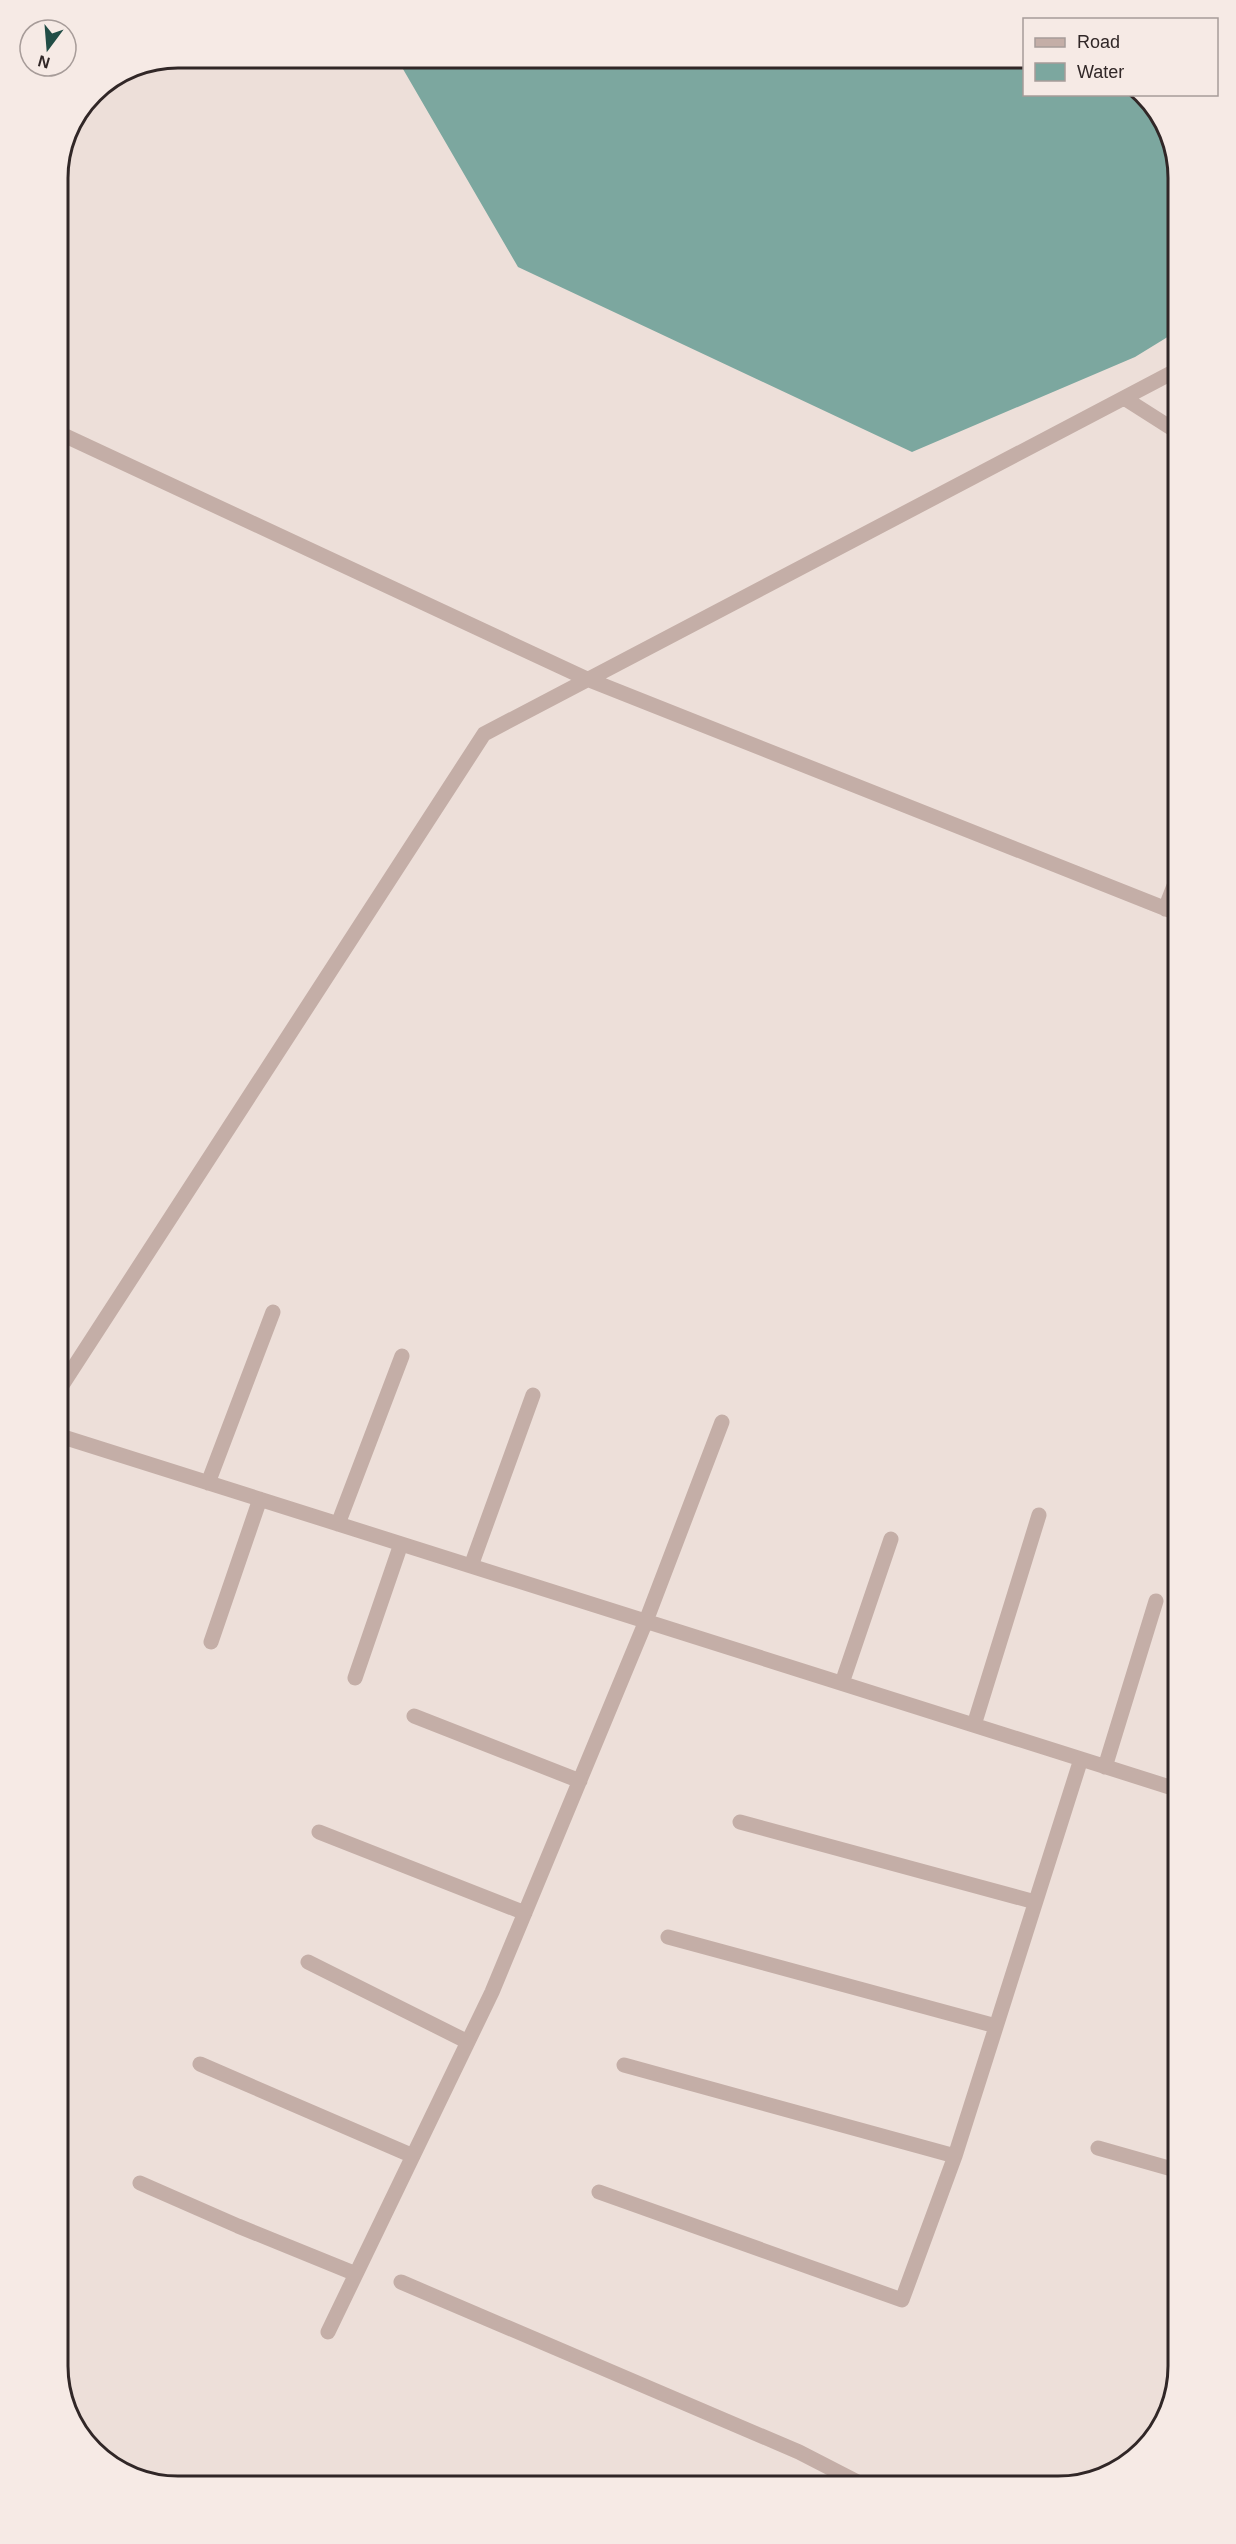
<svg xmlns="http://www.w3.org/2000/svg" width="1236" height="2544" font-family="Helvetica,sans-serif">
  <rect width="100%" height="100%" fill="#eddfd9"/>
  <path fill="#7ca79f" d="M 396,57 L 1024,57 L 1024,94 L 1141,95 L 1170,132 L 1179,178 L 1179,330 L 1135,357 L 912,452 L 518,267 Z"/>
  <g fill="none" stroke-linecap="round" stroke-linejoin="round">
    <path stroke="#c4aea7" stroke-width="15" d="M 1124,398 L 1179,433
      M 57,432 L 587,679 L 1179,914
      M 1165,909 L 1179,873
      M 57,1393 L 484,734 L 1179,369
      M 57,1435 L 1179,1790
      M 208,1483 L 273,1312
      M 338,1524 L 402,1356
      M 471,1566 L 533,1395
      M 211,1642 L 260,1499
      M 355,1678 L 401,1544
      M 842,1683 L 891,1539
      M 414,1716 L 580,1781
      M 974,1725 L 1039,1515
      M 1105,1767 L 1156,1601
      M 740,1822 L 1035,1902
      M 319,1832 L 525,1913
      M 668,1937 L 996,2026
      M 308,1962 L 468,2042
      M 200,2064 L 413,2156
      M 624,2065 L 955,2156
      M 1098,2148 L 1179,2171
      M 140,2183 L 238,2226 L 356,2274
      M 599,2192 L 902,2300 L 955,2156 L 1081,1759
      M 401,2282 L 799,2452 L 867,2487
      M 328,2332 L 492,1992 L 646,1621 L 722,1422"/>
  </g>
  <path d="M0 0H1236V2544H0ZM178 68H1058A110 110 0 0 1 1168 178V2366A110 110 0 0 1 1058 2476H178A110 110 0 0 1 68 2366V178A110 110 0 0 1 178 68Z" fill="#f6eae5" fill-rule="evenodd"/>
  <path fill="none" stroke="#312727" stroke-width="3" d="M178 68H1058A110 110 0 0 1 1168 178V2366A110 110 0 0 1 1058 2476H178A110 110 0 0 1 68 2366V178A110 110 0 0 1 178 68Z"/>
  <rect x="1023" y="18" width="195" height="78" fill="#f6eae5" stroke="#a79c99" stroke-width="1.5"/>
  <rect x="1035" y="38" width="30" height="9" fill="#c4aea7" stroke="#a79c99" stroke-width="1.5"/>
  <text x="1077" y="48" font-size="18" fill="#312727">Road</text>
  <rect x="1035" y="63" width="30" height="18" fill="#7ca79f" stroke="#a79c99" stroke-width="1.5"/>
  <text x="1077" y="78" font-size="18" fill="#312727">Water</text>
  <g transform="translate(48 48) rotate(196)"><circle r="28" fill="#f6eae5" stroke="#a79c99" stroke-width="1.5"/>
  <path d="M0-4.5L10 22L0 15L-10 22Z" fill="#224d46"/>
  <text y="-9" font-size="16" font-weight="bold" text-anchor="middle" fill="#312727">N</text>
  </g>
</svg>
